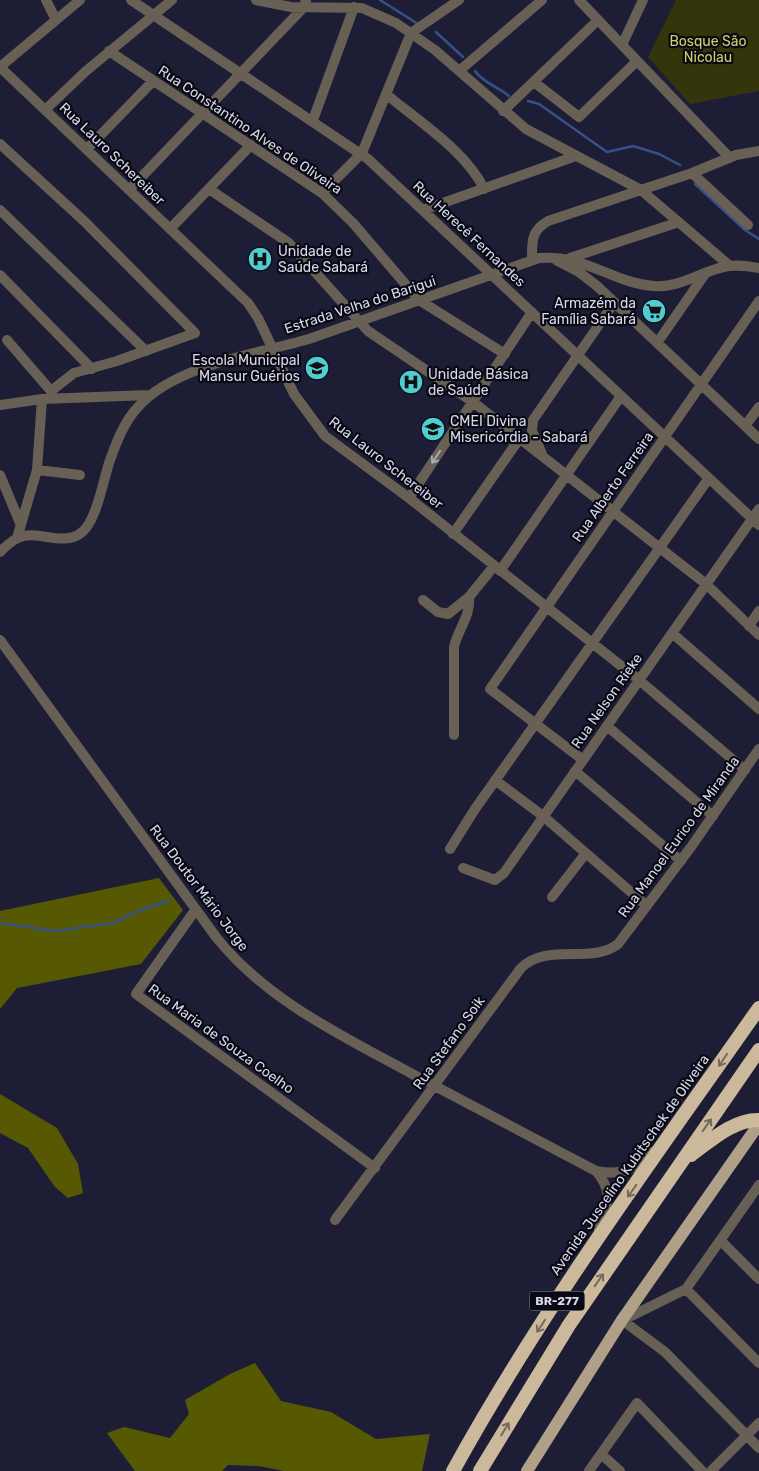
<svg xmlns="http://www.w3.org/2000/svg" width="759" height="1471" font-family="Rubik,sans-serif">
  <rect width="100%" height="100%" fill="#1d1e36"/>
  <path fill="#34350a" d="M 676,0 L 759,0 L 759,91 L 690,104 L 648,57 Z"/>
  <path fill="#575902" d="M 159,878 L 183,910 L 141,964 L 17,988 L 0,1009 L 0,911 Z
    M 0,1094 L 57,1128 L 78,1164 L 83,1193 L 68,1198 L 55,1187 L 28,1148 L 0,1133 Z
    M 255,1363 L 281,1401 L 331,1412 L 376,1439 L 430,1434 L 422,1471 L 284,1471 L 259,1466 L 228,1465 L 222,1471 L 135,1471 L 107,1433 L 124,1427 L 170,1438 L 189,1414 L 185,1400 L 230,1374 Z"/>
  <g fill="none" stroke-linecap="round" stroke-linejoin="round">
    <path stroke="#365188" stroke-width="2.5" d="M 380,0 L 418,24
      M 436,32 L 463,57
      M 475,71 C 482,82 498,87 509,96
      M 528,101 L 539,104 L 607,152 L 633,146 L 659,154 L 680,165
      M 695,184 L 745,230 L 759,239
      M 0,923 L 55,931 L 112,923 L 148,907 L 169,901"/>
    <path stroke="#686054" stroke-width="10" d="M 46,0 L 56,20
      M 131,0 L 368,159 L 759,525
      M 256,0 L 291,7 L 362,8 L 396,23 L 435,50 L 526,129 L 641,190 L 730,266
      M 579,0 L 730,158
      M 622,45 L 643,0
      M 109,51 L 322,193 L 353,223 L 419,300 L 505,354
      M 0,67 L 248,303 L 258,318 L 294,394 L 325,436 L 409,498 L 639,680 L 745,770
      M 0,67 L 80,0
      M 459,71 L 542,0
      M 534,82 L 579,117 L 637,61
      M 386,94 C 418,121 466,151 484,189
      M 45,110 L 86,71 L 172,0
      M 503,111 L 598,20
      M 313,120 L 354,7
      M 0,144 L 84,221 L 195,333 L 117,361 L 74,373 L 51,391 L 53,399
      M 87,149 L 153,81
      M 692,173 L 748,225
      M 209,189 L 289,243 L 368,331 L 473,402 L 706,584 L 759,635
      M 129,190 L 303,8 L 306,0
      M 322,193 L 362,153 L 411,33 L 459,0
      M 0,210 L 146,351
      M 423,210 L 576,156
      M 170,229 L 251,145
      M 570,258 L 679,222
      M 532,260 C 532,241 531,231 548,221 L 692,173 L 736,155 L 759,151
      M 556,260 L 579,272 L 597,286 L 759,439
      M 0,275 L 92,369
      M 7,340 L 51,391
      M 657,343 L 705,274
      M 0,405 L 42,399 L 150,395
      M 745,426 L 759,407
      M 542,454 L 532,431 L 533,420 L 614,303
      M 37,470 L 80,475
      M 0,475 L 20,523
      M 409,498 L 532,312
      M 453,534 L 520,438
      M 17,538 L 37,470 L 42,399
      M 0,552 C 5,547 11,541 18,538 C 37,529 63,547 81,533 C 97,521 103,480 110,460 C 117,441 124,422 138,407 C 175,365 257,354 309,339 L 539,258 C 585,254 612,283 654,286 C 680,288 700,272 724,267 C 736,264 748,266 759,268
      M 500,571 L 621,396
      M 423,600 L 438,612 L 448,614 L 469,597 L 494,566
      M 749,626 L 759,611
      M 672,633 L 759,709
      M 0,640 L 216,937 C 267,1001 343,1036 414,1075 C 475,1107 536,1139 596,1171 C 624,1176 632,1170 652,1152
      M 607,726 L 713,816
      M 454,735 L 454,647 C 458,629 471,616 469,597
      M 583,760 L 490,689 L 759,301
      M 575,771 L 681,861
      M 495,780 L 543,816 L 647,906
      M 450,849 L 475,809 L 709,478
      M 463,868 L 495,880 L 504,873 L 759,509
      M 552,897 L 586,853
      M 196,909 L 136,994 L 375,1168
      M 596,1171 C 615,1193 607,1206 599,1230
      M 335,1220 L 521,968 C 548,942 591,965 618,944 L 691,847 L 759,749
      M 721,1241 L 759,1279
      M 686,1289 L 759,1363
      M 622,1320 L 665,1352 L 759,1448
      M 623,1320 L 686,1289 L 759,1185
      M 601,1454 L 620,1471
      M 589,1471 L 637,1403 L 702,1471
      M 711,1471 L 759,1423"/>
    <path stroke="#afa087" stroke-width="12" d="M 527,1471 L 622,1320 L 759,1124"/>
    <path stroke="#ccb99b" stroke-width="14" d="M 691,1155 C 710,1141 734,1119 759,1120
      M 453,1471 C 542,1309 653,1159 759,1008
      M 480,1471 L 569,1325 L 759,1050"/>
  </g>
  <defs><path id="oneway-shaft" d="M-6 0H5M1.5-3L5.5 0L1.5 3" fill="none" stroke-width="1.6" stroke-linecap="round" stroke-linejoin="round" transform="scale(1.25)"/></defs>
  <use stroke="#aba9ae" href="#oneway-shaft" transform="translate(436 457) rotate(124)"/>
  <g stroke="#746a5e">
    <use href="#oneway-shaft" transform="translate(723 1060) rotate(124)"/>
    <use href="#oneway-shaft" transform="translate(707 1125) rotate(-55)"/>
    <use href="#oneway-shaft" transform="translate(632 1191) rotate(125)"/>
    <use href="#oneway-shaft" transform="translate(599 1280) rotate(-55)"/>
    <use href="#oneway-shaft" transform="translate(541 1326) rotate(123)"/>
    <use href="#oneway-shaft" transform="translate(505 1429) rotate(-59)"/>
  </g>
  <defs>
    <g id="hospital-disc" transform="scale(1.25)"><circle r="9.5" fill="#51ccd1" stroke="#090914"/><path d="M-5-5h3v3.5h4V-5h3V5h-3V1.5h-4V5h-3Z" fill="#111"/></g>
    <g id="supermarket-disc" transform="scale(1.25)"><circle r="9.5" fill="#51ccd1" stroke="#090914"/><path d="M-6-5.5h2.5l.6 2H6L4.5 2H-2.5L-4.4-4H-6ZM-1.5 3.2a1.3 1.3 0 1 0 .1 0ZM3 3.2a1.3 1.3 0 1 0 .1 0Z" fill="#111"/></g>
    <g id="school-disc" transform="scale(1.25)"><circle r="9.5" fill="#51ccd1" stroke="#090914"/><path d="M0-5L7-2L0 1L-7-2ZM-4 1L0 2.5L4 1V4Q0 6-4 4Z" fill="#111"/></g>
  </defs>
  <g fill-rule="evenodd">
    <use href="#hospital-disc" x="260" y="259"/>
    <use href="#supermarket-disc" x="654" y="311"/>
    <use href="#school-disc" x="317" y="368"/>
    <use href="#hospital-disc" x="411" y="382"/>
    <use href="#school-disc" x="433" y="429"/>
  </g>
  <g text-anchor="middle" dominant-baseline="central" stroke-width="4.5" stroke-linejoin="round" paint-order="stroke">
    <rect fill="#090914" stroke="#999baa" stroke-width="1" x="529.5" y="1291.5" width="55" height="19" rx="4"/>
    <g font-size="12" font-weight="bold" fill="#d7d9ea">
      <text x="557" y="1301">BR-277</text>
    </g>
    <g font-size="14" fill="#ced26b" stroke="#090914">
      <text x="708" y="41">Bosque São<tspan x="708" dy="16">Nicolau</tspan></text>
    </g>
    <g font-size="14" fill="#d7d9ea" stroke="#090914">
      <text transform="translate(250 130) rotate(34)">Rua Constantino Alves de Oliveira</text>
      <text transform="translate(112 154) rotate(44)">Rua Lauro Schereiber</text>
      <text transform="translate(469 234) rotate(43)">Rua Herecê Fernandes</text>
      <text transform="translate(360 305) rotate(-18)">Estrada Velha do Barigui</text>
      <text transform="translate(386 463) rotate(38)">Rua Lauro Schereiber</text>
      <text transform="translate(613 487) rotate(-55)">Rua Alberto Ferreira</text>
      <text transform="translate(607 701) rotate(-55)">Rua Nelson Rieke</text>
      <text transform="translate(679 837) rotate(-54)">Rua Manoel Eurico de Miranda</text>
      <text transform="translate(199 888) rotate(53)">Rua Doutor Mário Jorge</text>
      <text transform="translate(221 1039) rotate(36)">Rua Maria de Souza Coelho</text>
      <text transform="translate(449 1043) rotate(-54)">Rua Stefano Soik</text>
      <text transform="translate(630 1165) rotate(-55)">Avenida Juscelino Kubitschek de Oliveira</text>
    </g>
    <g font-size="14" fill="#d7d9ea" stroke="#090914" text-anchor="start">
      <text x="278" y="251">Unidade de<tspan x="278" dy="16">Saúde Sabará</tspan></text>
      <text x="636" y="303" text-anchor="end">Armazém da<tspan x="636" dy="16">Família Sabará</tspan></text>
      <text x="300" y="360" text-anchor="end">Escola Municipal<tspan x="300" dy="16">Mansur Guérios</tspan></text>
      <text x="428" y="374">Unidade Básica<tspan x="428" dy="16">de Saúde</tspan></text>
      <text x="450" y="421">CMEI Divina<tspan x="450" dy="16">Misericórdia - Sabará</tspan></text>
    </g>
  </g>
</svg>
